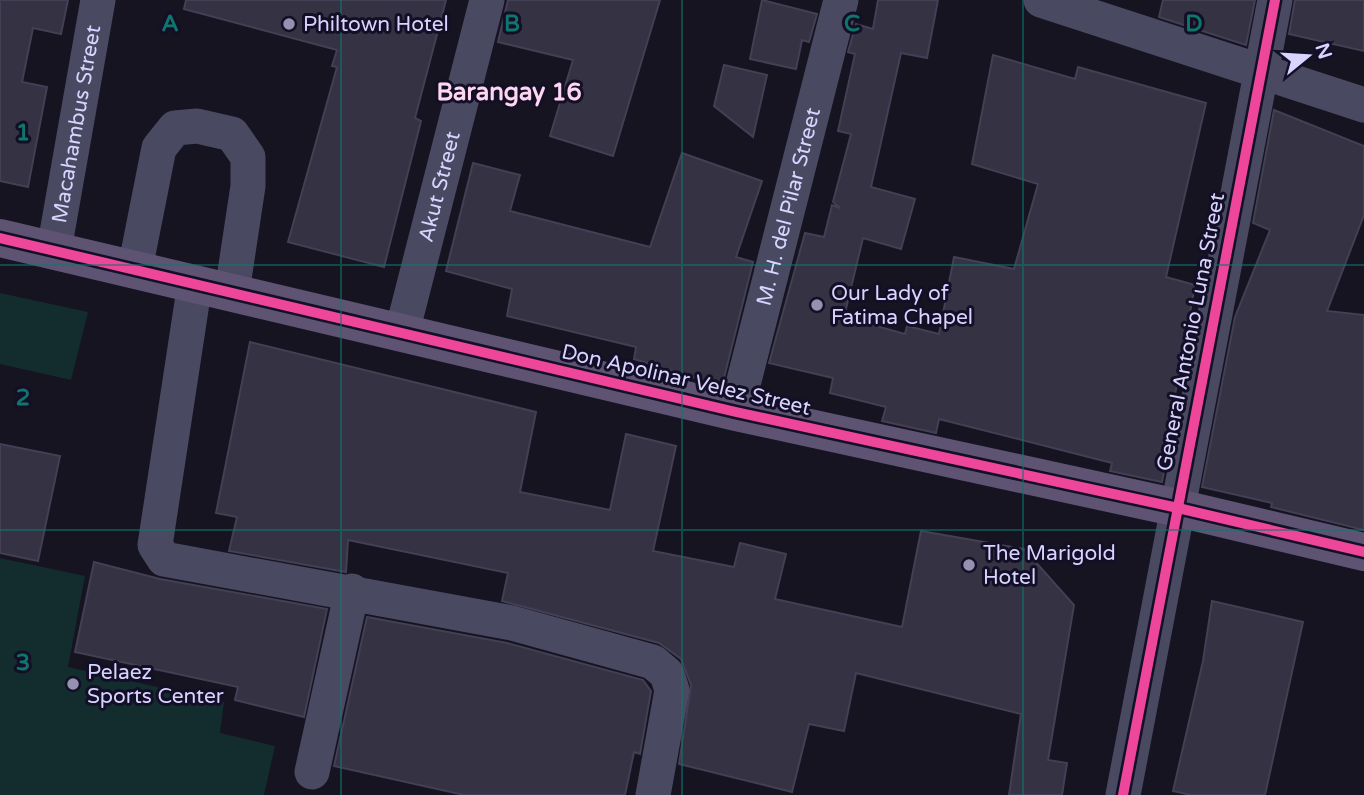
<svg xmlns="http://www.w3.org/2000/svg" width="1364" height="795" font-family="'Varela Round',sans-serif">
  <rect width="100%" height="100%" fill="#161421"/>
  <path fill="#132c2d" d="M 0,293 L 88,312 L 71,380 L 0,364 Z
    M 0,558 L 85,576 L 68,667 L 224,702 L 220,733 L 275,746 L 264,795 L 0,795 Z"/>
  <path fill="#343243" stroke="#433f54" stroke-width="2" d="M 0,0 L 68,0 L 61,34 L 33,28 L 22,82 L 47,87 L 28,187 L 0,181 Z
    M 186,0 L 446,0 L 415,118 L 421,121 L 384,267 L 288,242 L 337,67 L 332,66 L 337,50 L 184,9 Z
    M 508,0 L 660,0 L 613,156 L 550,136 L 573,60 L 498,42 Z
    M 762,0 L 817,14 L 809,42 L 802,40 L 796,69 L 750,59 Z
    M 878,0 L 938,0 L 927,58 L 901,53 L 871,187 L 915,199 L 901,249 L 863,238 L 844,317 L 905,334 L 907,326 L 939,334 L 954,257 L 1014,269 L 1038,184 L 972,164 L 993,55 L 1075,79 L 1078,67 L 1206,103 L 1166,277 L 1195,285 L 1165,450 L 1168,451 L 1162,482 L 1110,471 L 1112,463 L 939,419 L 936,433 L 882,421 L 886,407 L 830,393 L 833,378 L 769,363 L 805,233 L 824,237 L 832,205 L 840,208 L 833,202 L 851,134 L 838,131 L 855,54 L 848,52 L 856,24 L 873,29 Z
    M 1163,0 L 1255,0 L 1246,45 L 1159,17 Z
    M 1295,0 L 1364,0 L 1364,51 L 1289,34 Z
    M 724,65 L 767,75 L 753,137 L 714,106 Z
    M 1274,110 L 1364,146 L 1364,215 L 1327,311 L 1364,315 L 1364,530 L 1271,507 L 1272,503 L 1202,487 L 1235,317 L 1270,230 L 1253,223 Z
    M 682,153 L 762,181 L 736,257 L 753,262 L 722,386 L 634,359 L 636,347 L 507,316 L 512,289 L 446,271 L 473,163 L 520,175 L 510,211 L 650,247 Z
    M 250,342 L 536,412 L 520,492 L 610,510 L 626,434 L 676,446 L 653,551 L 734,567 L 740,543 L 786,554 L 775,599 L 902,627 L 921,531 L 1024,549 L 1074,605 L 1048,760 L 1067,763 L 1062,795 L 1009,795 L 1021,714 L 856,673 L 844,731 L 809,724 L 792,792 L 679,764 L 691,685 L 681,659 L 659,643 L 502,601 L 508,573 L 348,540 L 346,572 L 229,551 L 237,517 L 216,513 Z
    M 0,444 L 60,456 L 38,561 L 0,553 Z
    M 94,562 L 160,579 L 327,609 L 304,717 L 235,700 L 238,687 L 75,652 Z
    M 1212,601 L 1303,622 L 1265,795 L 1191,795 L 1173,791 L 1203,661 Z
    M 367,617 L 507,643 L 643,680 L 651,691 L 640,754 L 634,752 L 625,795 L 464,795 L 334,766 Z"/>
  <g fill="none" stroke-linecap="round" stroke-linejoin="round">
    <g stroke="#4a4962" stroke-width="35">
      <path d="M 1041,0 L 1364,105"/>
      <path id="s1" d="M 54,250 L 98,0"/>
      <path d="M 135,269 L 159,148 L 175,128 L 197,126 L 232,134 L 248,157 L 248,186 L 232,292"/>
      <path d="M 195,283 L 155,545 L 164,559 L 512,623 L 653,662 L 667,674 L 672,690 L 653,795"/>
      <path id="s2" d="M 402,332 L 487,0"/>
      <path id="s3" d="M 736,412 L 841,0"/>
      <path d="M 312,772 L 352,591"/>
      <path d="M 1123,795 L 1275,0"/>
    </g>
    <path stroke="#5e5373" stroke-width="38" d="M 0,238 L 736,412 L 1178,508 L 1364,552"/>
    <g stroke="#130f26" stroke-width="15">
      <path id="cycleway" d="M 0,238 L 736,412 L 1178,508 L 1364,552
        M 1123,795 L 1275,0"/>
    </g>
    <use href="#cycleway" stroke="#ed469a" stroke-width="10"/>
  </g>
  <path fill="none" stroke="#0f766e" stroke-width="2" stroke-opacity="0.55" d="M 341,0 L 341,795M 682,0 L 682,795M 1023,0 L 1023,795M 0,265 L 1364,265M 0,530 L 1364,530"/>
  <g fill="#9591b1" stroke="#130f26" stroke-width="2.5">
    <circle cx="289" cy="24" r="7"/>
    <circle cx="817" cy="305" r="7"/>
    <circle cx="969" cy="565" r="7"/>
    <circle cx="73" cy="684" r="7"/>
  </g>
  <g text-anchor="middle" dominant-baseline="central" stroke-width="6" stroke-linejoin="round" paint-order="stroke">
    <g font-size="21" fill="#d9d4ff" stroke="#130f26" text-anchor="start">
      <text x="303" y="24">Philtown Hotel</text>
      <text x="831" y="293">Our Lady of<tspan x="831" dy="24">Fatima Chapel</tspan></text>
      <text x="983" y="553">The Marigold<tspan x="983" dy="24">Hotel</tspan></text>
      <text x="87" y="672">Pelaez<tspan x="87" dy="24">Sports Center</tspan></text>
    </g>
    <g font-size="21" fill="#d9d4ff" stroke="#130f26">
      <text stroke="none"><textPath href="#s1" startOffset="128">Macahambus Street</textPath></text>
      <text stroke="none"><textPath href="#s2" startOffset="150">Akut Street</textPath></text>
      <text stroke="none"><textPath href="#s3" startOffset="212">M. H. del Pilar Street</textPath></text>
      <text transform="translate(1191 332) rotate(-79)">General Antonio Luna Street</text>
      <text transform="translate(686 380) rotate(13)">Don Apolinar Velez Street</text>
    </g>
    <g font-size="24" font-weight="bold" fill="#ffd6f0" stroke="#130f26">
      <text x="509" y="92">Barangay 16</text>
    </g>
  </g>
  <g font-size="23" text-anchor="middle" font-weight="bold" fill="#0f766e" stroke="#130f26" stroke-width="6" stroke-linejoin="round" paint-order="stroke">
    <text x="170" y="31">A</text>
    <text x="512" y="31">B</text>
    <text x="852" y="31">C</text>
    <text x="1194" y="31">D</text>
    <text x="23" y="140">1</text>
    <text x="23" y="405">2</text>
    <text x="23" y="670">3</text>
  </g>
  <g transform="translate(1308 56) rotate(72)" stroke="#130f26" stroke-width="5" paint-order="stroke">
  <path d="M0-5L12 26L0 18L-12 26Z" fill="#d9d4ff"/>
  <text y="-10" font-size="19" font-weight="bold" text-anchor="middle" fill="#d9d4ff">N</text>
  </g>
</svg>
